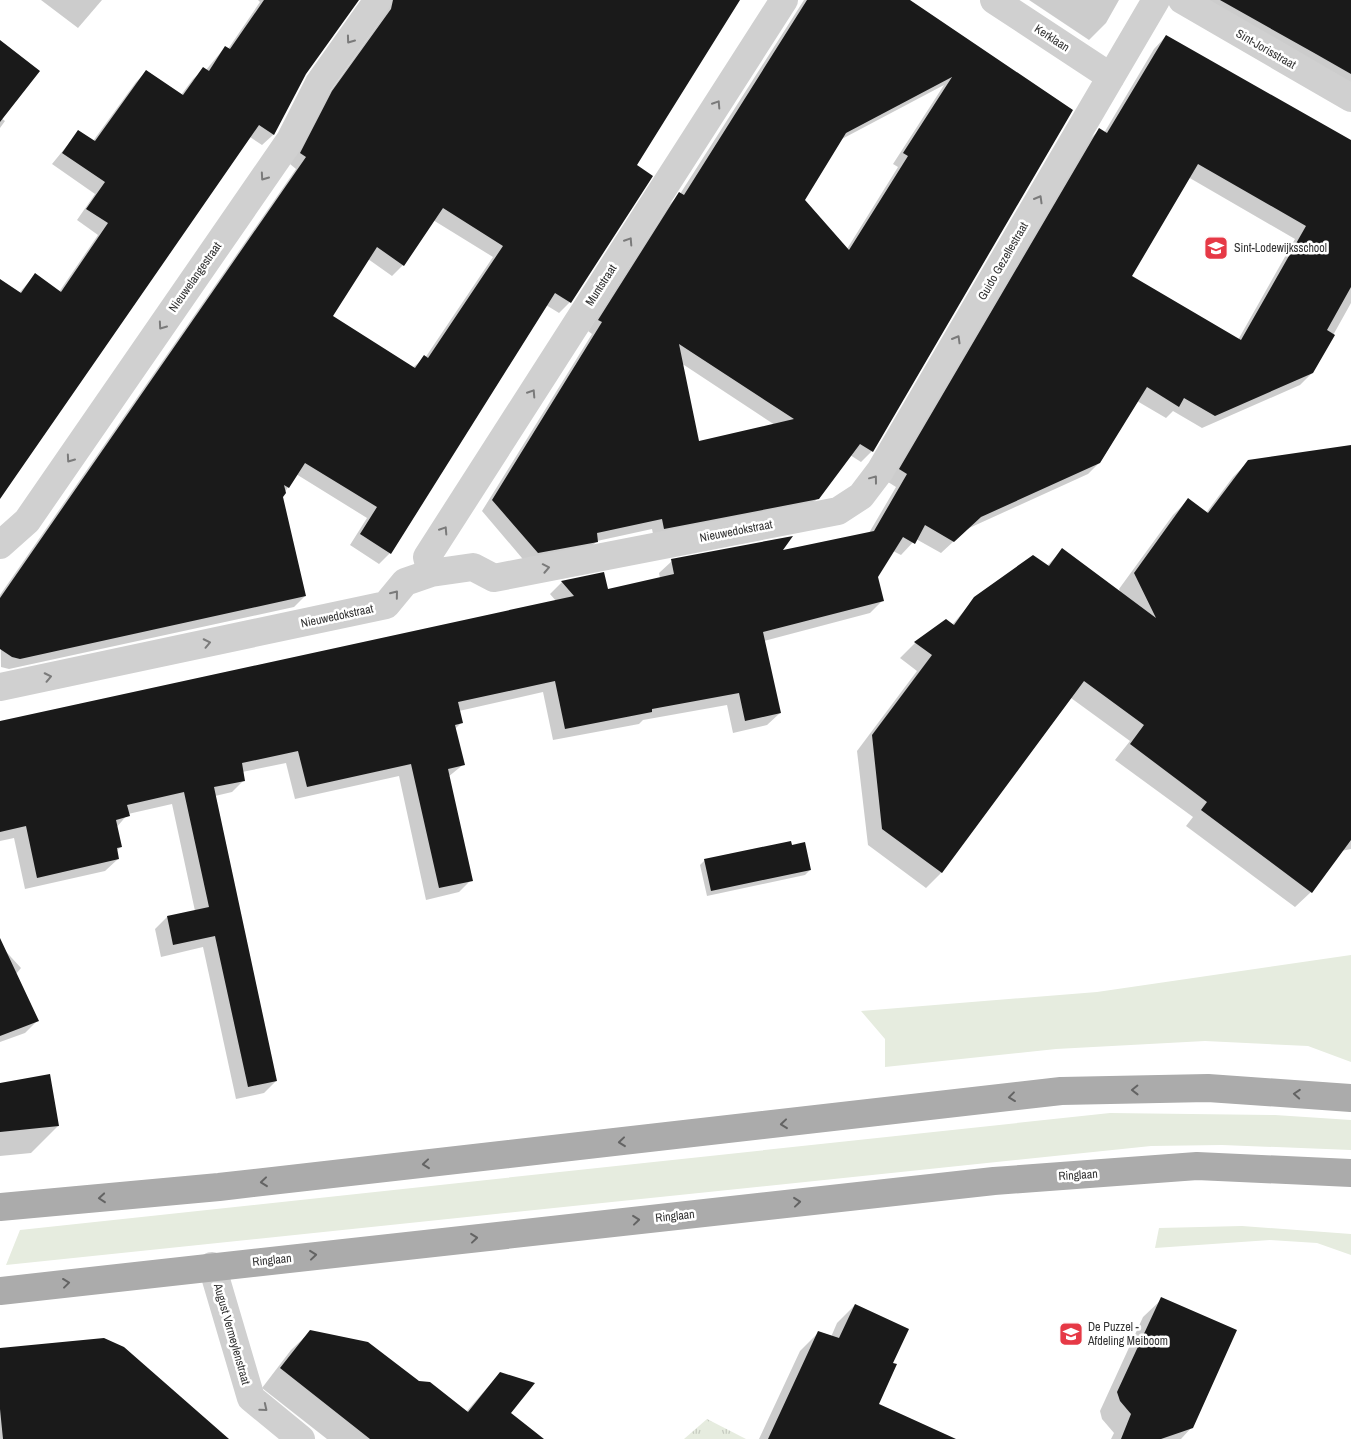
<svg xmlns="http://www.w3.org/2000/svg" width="1351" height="1439" font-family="'Archivo Narrow',sans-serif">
  <defs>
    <pattern id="park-tufts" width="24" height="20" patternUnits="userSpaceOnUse" patternTransform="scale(1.25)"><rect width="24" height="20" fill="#e6ecdf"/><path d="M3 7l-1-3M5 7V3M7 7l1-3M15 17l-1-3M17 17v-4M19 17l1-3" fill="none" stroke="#c6cbc0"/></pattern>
  </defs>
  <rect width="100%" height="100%" fill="#fff"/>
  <path fill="#e6ecdf" d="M 1351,955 L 1351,1062 L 1308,1046 L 1205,1041 L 1056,1049 L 885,1067 L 885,1039 L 861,1011 L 1097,992 Z
    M 1110,1113 L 1275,1115 L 1351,1120 L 1351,1150 L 1222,1145 L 1151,1146 L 6,1265 L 20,1230 Z
    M 1242,1226 L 1351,1234 L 1351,1255 L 1317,1243 L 1270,1240 L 1155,1248 L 1159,1228 Z"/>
  <path fill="url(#park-tufts)" d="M 707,1419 L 746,1439 L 684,1439 Z"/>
  <path fill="#0003" fill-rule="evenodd" d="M 41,0 L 102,0 L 78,28 Z
    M 258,0 L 357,0 L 305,73 L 273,135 L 262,145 L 250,137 L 0,496 L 0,302 L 19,293 L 35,275 L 59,292 L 98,235 L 77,220 L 95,194 L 52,164 L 79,131 L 93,141 L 136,82 L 147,71 L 181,95 L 193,79 L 204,69 L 206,70 L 225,47 L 228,49 L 260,2 Z
    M 378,0 L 739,0 L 635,166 L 570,302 L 559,313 L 546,305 L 390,553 L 379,564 L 350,545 L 367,518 L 296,474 L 282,497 L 305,596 L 294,607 L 9,669 L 1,667 L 0,595 L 296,169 L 290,164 L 322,103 L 380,21 L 383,13 ZM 433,220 L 493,257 L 425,358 L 412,368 L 331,317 L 368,259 L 392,276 L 403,265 Z
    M 804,0 L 908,0 L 1072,110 L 872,451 L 861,462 L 850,455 L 818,498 L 807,509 L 654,539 L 652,529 L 597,541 L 586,552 L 527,564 L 482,511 L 592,334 L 588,331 L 669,205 L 680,194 ZM 944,85 L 893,164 L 898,167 L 847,249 L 804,200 L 840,140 ZM 681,363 L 775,425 L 698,442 Z
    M 1029,0 L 1119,0 L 1106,23 L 1089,40 Z
    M 1192,0 L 1351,0 L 1351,90 Z
    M 1166,36 L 1351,142 L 1351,303 L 1312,373 L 1300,385 L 1202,428 L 1173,411 L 1166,418 L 1137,401 L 1101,461 L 1088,474 L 967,529 L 941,553 L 916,539 L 901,555 L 893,551 L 877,576 L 882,601 L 870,613 L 764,641 L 780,713 L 767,725 L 733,733 L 727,705 L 643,720 L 639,724 L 553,740 L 543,692 L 459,711 L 461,723 L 455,729 L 464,764 L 448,777 L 471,880 L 459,892 L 426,900 L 399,776 L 295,799 L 286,763 L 242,772 L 244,780 L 232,792 L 215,796 L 276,1081 L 264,1093 L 236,1099 L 203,947 L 161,957 L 155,929 L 167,917 L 195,911 L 172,804 L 128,814 L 116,828 L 121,847 L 116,851 L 118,859 L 105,871 L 25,889 L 14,838 L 0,841 L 0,722 L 556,601 L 550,594 L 562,582 L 607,591 L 660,578 L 659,573 L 672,561 L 780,552 L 869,533 L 896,487 L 888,482 L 1087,142 L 1099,130 L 1104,133 L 1154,49 ZM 1188,177 L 1295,239 L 1238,340 L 1130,276 Z
    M 0,41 L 1,118 L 5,121 L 0,128 Z
    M 1351,446 L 1351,849 L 1341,851 L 1311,892 L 1295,907 L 1186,826 L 1193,817 L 1115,760 L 1130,741 L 1071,698 L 941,873 L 926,888 L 868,845 L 857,751 L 917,671 L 900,658 L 915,643 L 952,625 L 975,598 L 1047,566 L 1062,550 L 1121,594 L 1119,589 L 1173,515 L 1188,500 L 1206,513 L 1233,477 L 1249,461 Z
    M 705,860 L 810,870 L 805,875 L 707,896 L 700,865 Z
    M 0,945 L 21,968 L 16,974 L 38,1020 L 25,1033 L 0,1042 Z
    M 0,1084 L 58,1126 L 31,1153 L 0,1156 Z
    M 1162,1299 L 1192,1427 L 1181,1439 L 1111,1439 L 1114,1433 L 1102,1419 L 1100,1411 L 1143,1317 Z
    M 855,1305 L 891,1364 L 877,1404 L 953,1439 L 759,1439 L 800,1351 L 818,1333 L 831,1337 L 837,1323 Z
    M 311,1331 L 419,1382 L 466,1412 L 500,1373 L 510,1413 L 532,1439 L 327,1439 L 262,1388 L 291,1350 Z
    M 0,1350 L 227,1439 L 0,1439 Z"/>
  <path fill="#1a1a1a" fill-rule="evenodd" d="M 264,0 L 359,0 L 306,74 L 274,135 L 259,125 L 0,499 L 0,279 L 21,293 L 35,273 L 61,292 L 108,223 L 86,209 L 105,182 L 62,153 L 78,130 L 95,141 L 146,70 L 183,95 L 203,67 L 209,71 L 225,46 L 230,49 Z
    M 393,0 L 740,0 L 637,165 L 653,176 L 571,303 L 555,293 L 391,554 L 360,534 L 377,507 L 305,463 L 289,488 L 284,485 L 286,493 L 283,497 L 306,596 L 20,659 L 12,657 L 0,649 L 0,598 L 306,157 L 300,153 L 332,91 L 391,9 ZM 443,208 L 503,246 L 428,358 L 424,355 L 415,368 L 333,316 L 377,247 L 404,266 Z
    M 807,0 L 910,0 L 1073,110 L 873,452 L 860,444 L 819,499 L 664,529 L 662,519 L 597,533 L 598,542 L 538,553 L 492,500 L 602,322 L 598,320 L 679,192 L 684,195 ZM 952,77 L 903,153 L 908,156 L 849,250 L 805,200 L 846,133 ZM 679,344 L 794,419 L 699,441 Z
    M 1220,0 L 1351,0 L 1351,74 L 1316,54 Z
    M 1166,35 L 1351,140 L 1351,287 L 1327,330 L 1335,335 L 1313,373 L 1215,416 L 1184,398 L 1179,407 L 1147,387 L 1100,463 L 981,517 L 954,542 L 925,525 L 915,544 L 903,537 L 878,577 L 884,601 L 763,632 L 781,713 L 745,721 L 739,693 L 652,709 L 652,712 L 565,729 L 555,681 L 458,702 L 463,723 L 455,725 L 465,765 L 448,769 L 473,881 L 439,888 L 411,764 L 307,787 L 298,751 L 242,763 L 245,781 L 214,787 L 277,1081 L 248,1087 L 215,936 L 173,945 L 167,916 L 209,907 L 184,792 L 127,805 L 130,816 L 116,820 L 122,847 L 117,848 L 119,859 L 37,878 L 26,826 L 0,832 L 0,721 L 574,596 L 561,581 L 604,572 L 608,589 L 674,574 L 671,559 L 793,536 L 783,550 L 874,531 L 907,474 L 899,469 L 1099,128 L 1107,133 ZM 1198,164 L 1306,226 L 1241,340 L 1132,276 Z
    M 0,40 L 40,71 L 0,122 Z
    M 1351,445 L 1351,840 L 1312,893 L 1201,810 L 1207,802 L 1130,744 L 1144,725 L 1084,681 L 942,873 L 882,829 L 872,735 L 932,655 L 914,642 L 946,619 L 954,625 L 974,597 L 1033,555 L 1049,566 L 1062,548 L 1156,618 L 1134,573 L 1188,498 L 1208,513 L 1248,460 Z
    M 791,841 L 792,845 L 805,842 L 811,870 L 711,891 L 704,859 Z
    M 0,938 L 39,1021 L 0,1036 Z
    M 50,1074 L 59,1126 L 0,1132 L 0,1083 Z
    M 1161,1297 L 1237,1330 L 1193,1428 L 1161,1439 L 1121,1439 L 1131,1414 L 1120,1401 L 1117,1392 Z
    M 855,1304 L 909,1329 L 893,1363 L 897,1364 L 879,1404 L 956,1439 L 768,1439 L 818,1331 L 839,1338 Z
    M 310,1330 L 368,1342 L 419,1381 L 430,1382 L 468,1412 L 500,1372 L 535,1383 L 511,1413 L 544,1439 L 370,1439 L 280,1368 Z
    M 104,1338 L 124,1347 L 229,1439 L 3,1439 L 0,1409 L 0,1348 Z"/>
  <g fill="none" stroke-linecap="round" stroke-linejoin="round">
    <path stroke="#d0d0d0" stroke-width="28" d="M 994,0 L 1111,77
      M 1182,0 L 1351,98
      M 0,545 L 27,521 L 290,140 L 319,83 L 378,0
      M 431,573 L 427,557 L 784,0
      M 0,687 L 386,605 L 405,582 L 431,573 L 473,567 L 494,578 L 838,511 L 861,496 L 880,471 L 1156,0
      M 212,1266 L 251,1398 L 301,1439"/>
    <path stroke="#ababab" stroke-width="28" d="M 0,1207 L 219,1187 L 1061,1091 L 1208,1088 L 1351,1098
      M 0,1291 L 994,1181 L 1197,1166 L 1351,1173"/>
  </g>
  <defs><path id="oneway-chevron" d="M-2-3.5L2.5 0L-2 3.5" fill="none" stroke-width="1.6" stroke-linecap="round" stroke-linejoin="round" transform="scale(1.25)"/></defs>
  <g stroke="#7a7a7a">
    <use href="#oneway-chevron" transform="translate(350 40) rotate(126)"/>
    <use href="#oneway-chevron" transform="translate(717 104) rotate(-57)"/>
    <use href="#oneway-chevron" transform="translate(264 177) rotate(125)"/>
    <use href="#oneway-chevron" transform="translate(1039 199) rotate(-60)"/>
    <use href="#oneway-chevron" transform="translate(629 241) rotate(-57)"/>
    <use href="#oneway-chevron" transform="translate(162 326) rotate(125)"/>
    <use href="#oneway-chevron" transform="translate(957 339) rotate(-60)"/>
    <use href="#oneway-chevron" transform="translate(532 393) rotate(-57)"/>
    <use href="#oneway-chevron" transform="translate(70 459) rotate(125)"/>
    <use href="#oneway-chevron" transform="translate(874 479) rotate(-53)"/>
    <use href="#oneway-chevron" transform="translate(444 530) rotate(-57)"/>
    <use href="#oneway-chevron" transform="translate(546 568) rotate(-11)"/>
    <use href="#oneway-chevron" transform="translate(395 594) rotate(-51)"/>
    <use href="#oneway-chevron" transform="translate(207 643) rotate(-12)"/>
    <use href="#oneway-chevron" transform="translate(48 677) rotate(-12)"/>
    <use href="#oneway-chevron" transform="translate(264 1408) rotate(39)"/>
  </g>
  <g stroke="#636363">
    <use href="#oneway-chevron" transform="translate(1135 1090) rotate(179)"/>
    <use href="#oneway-chevron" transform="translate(1297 1094) rotate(-176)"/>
    <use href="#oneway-chevron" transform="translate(1012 1097) rotate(173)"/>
    <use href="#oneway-chevron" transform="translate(784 1124) rotate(174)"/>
    <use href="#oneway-chevron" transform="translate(622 1142) rotate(174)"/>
    <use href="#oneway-chevron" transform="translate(426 1164) rotate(174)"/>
    <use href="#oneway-chevron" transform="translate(264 1182) rotate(174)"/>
    <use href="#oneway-chevron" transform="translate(102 1198) rotate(175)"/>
    <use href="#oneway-chevron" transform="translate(797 1202) rotate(-6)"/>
    <use href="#oneway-chevron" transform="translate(636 1220) rotate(-6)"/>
    <use href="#oneway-chevron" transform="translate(474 1238) rotate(-6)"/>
    <use href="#oneway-chevron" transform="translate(313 1255) rotate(-6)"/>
    <use href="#oneway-chevron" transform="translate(66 1283) rotate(-7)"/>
  </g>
  <defs>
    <g id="school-square" transform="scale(1.25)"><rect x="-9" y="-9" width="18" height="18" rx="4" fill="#e63946" stroke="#fff"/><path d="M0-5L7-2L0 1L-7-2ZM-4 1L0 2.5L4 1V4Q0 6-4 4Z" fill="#fff"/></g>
  </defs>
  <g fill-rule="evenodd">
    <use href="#school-square" x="1216" y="248"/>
    <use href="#school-square" x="1071" y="1334"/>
  </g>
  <g text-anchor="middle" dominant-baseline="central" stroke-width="5" stroke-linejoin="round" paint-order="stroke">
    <g font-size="12" fill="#333" stroke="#fff">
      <text transform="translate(1052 38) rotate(33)">Kerklaan</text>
      <text transform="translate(1266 49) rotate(30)">Sint-Jorisstraat</text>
      <text transform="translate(1003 261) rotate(-60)">Guido Gezellestraat</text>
      <text transform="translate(195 277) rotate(-55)">Nieuwelangestraat</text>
      <text transform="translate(601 285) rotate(-57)">Muntstraat</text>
      <text transform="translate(736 531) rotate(-11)">Nieuwedokstraat</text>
      <text transform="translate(337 616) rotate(-12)">Nieuwedokstraat</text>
      <text transform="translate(1078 1175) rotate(-4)">Ringlaan</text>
      <text transform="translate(675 1216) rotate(-6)">Ringlaan</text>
      <text transform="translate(272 1260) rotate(-6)">Ringlaan</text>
      <text transform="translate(232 1334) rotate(74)">August Vermeylenstraat</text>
    </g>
    <g font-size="12" fill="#333" stroke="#fff" text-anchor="start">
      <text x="1234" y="248">Sint-Lodewijksschool</text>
      <text x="1088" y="1327">De Puzzel -<tspan x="1088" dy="14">Afdeling Meiboom</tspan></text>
    </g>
  </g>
</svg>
